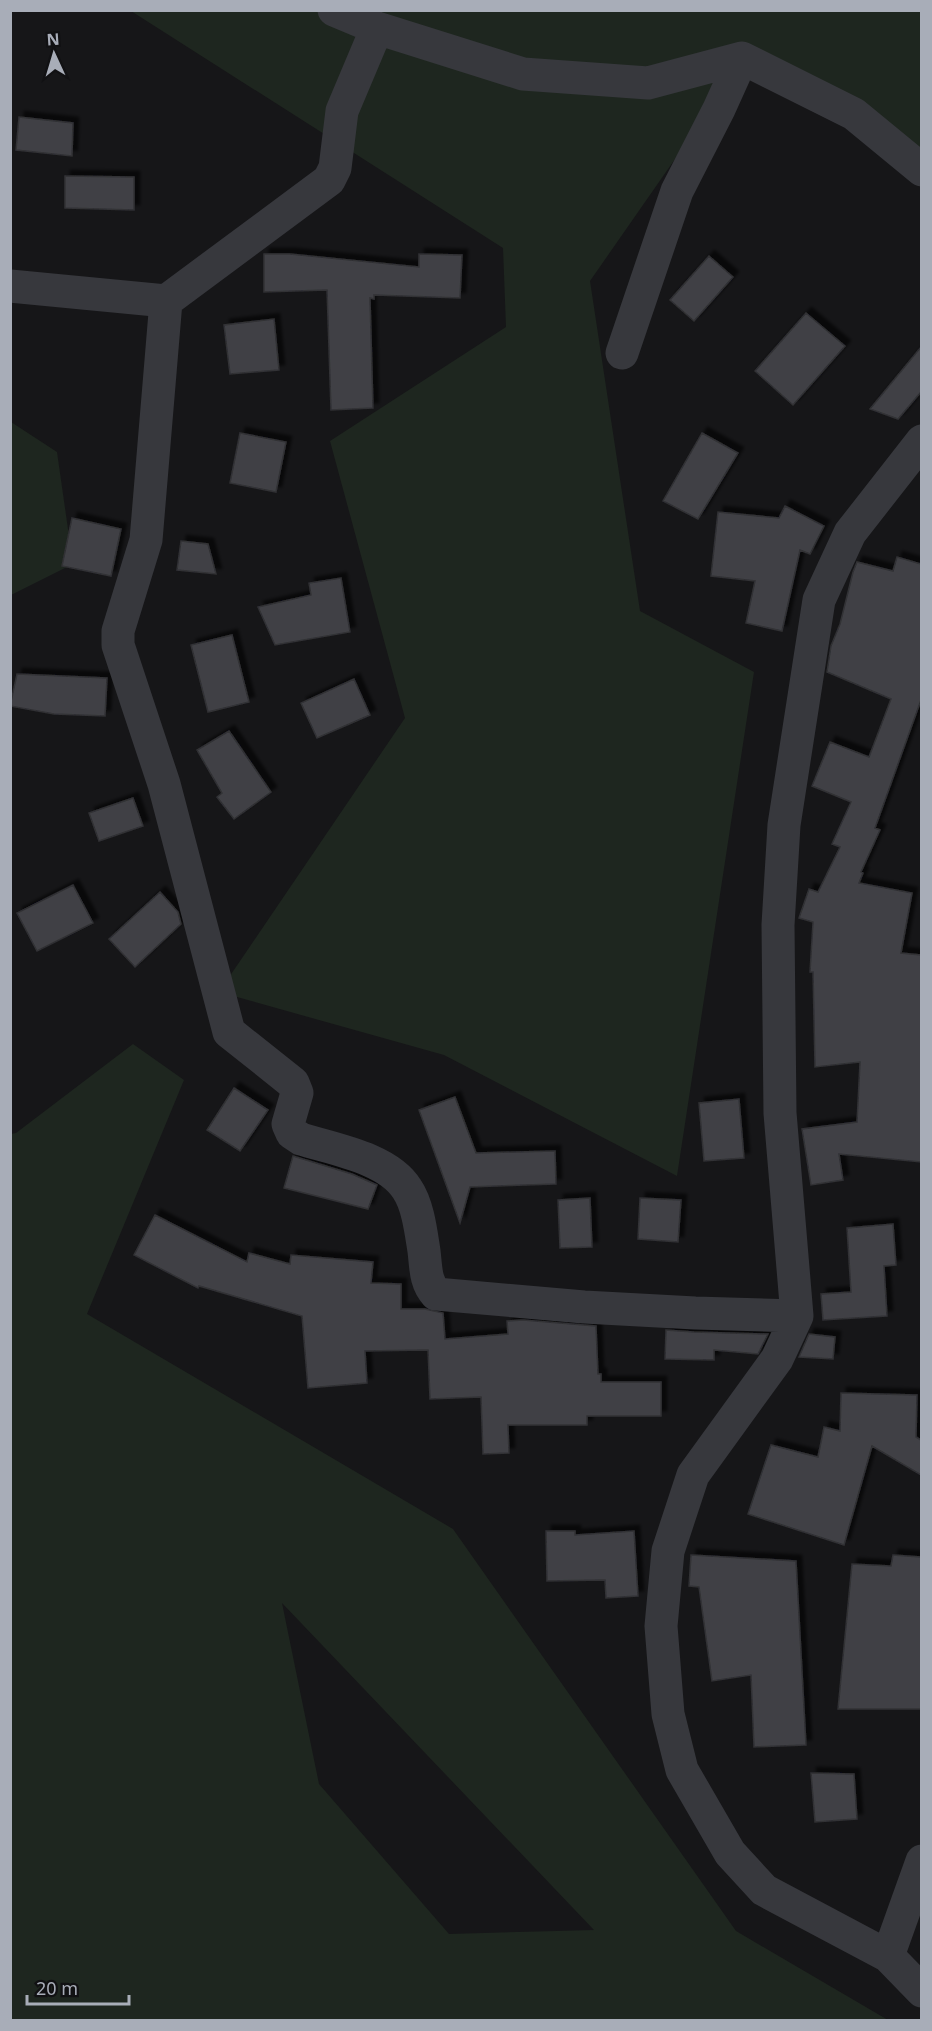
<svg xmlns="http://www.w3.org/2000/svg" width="932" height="2031" font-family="'Noto Sans',sans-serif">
  <defs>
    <filter id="shadow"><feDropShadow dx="5.5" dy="-5.5" stdDeviation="1.5" flood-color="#0009"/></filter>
  </defs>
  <rect width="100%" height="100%" fill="#161618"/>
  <path fill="#1e261f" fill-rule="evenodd" d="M 131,11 L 921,11 L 921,163 L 744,60 L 590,281 L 640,611 L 754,672 L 677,1176 L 444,1055 L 219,992 L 405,718 L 330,441 L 506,327 L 503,248 Z
    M 11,422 L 57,452 L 73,564 L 11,595 Z
    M 133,1044 L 184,1080 L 87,1314 L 453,1529 L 736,1931 L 888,2020 L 11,2020 L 11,1134 L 16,1133 ZM 282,1603 L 594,1930 L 449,1934 L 319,1784 Z"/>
  <path fill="#404145" stroke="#303034" stroke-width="1.5" filter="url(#shadow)" d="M 19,117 L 73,123 L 72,156 L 16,150 Z
    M 65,176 L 134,177 L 134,210 L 65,208 Z
    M 264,254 L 290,254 L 419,267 L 419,254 L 462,255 L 460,298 L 374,295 L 374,299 L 370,298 L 373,408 L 331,410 L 327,290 L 264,292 Z
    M 709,256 L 733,277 L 694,321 L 670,300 Z
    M 806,313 L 845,346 L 793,405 L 755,371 Z
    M 274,319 L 279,370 L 230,374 L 224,325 Z
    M 921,347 L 921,392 L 898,419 L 870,409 Z
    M 240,433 L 286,442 L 276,492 L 230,483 Z
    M 702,433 L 738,453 L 698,519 L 663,501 Z
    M 785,506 L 824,526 L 810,554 L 800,550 L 782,631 L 746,623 L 755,581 L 711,576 L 718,512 L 779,518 Z
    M 72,518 L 121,529 L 111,576 L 62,566 Z
    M 181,541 L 208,544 L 216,574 L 177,570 Z
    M 897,557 L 921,564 L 921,700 L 875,828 L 880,830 L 861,872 L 863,873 L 859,883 L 912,893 L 901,953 L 921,955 L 921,1162 L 839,1154 L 843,1180 L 811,1185 L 802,1129 L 857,1122 L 860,1062 L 815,1067 L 813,972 L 810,972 L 813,922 L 799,918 L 809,889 L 818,892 L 840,847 L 832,844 L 851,802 L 812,786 L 830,742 L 869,757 L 891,699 L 827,672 L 831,646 L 840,624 L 853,572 L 857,562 L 893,571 Z
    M 341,578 L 350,632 L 275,645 L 258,607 L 311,595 L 309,583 Z
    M 232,635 L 249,702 L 208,712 L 191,645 Z
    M 17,674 L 107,678 L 105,716 L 54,714 L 10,706 Z
    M 354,679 L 370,715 L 317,738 L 301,703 Z
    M 229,731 L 271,792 L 234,819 L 217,797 L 222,793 L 197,750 Z
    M 133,798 L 143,826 L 99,841 L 89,813 Z
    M 73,885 L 93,923 L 37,951 L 17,913 Z
    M 160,892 L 178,912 L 181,924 L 135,967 L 109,939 Z
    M 234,1088 L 268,1110 L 240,1151 L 207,1130 Z
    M 455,1097 L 476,1153 L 555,1151 L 556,1184 L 470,1187 L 460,1223 L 419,1110 Z
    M 739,1099 L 744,1158 L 704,1161 L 699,1103 Z
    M 293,1156 L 352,1174 L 377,1185 L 368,1209 L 284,1188 Z
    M 590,1198 L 592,1247 L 560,1248 L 558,1200 Z
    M 640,1198 L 681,1200 L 678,1242 L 638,1239 Z
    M 155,1215 L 247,1262 L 249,1253 L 290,1264 L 291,1255 L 373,1262 L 371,1283 L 401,1284 L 401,1309 L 425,1309 L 443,1313 L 445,1339 L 508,1334 L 507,1321 L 523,1320 L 596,1326 L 598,1374 L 601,1374 L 601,1382 L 661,1382 L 661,1416 L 587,1416 L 587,1425 L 508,1425 L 509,1453 L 483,1454 L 481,1397 L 430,1399 L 428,1350 L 365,1351 L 367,1383 L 308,1388 L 302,1316 L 199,1286 L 198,1288 L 134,1255 Z
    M 893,1224 L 896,1265 L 884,1266 L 887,1316 L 823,1320 L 821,1294 L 851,1292 L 847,1228 Z
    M 666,1330 L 694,1332 L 768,1334 L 758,1354 L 714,1350 L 714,1360 L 665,1359 Z
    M 809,1334 L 835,1337 L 833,1359 L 799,1357 Z
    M 841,1393 L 917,1395 L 916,1437 L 921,1440 L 921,1475 L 872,1446 L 844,1545 L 748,1514 L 771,1445 L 818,1457 L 824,1427 L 840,1431 Z
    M 546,1531 L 575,1531 L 575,1535 L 634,1531 L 638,1596 L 606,1598 L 605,1580 L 547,1581 Z
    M 691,1555 L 796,1561 L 806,1745 L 754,1747 L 751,1675 L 712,1681 L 699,1587 L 689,1586 Z
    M 893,1555 L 921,1557 L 921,1709 L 838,1709 L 852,1564 L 891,1566 Z
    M 811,1773 L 854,1774 L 857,1819 L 815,1822 Z"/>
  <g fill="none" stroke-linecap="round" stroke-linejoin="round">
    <path stroke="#37383d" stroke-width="33" d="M 334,10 L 377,28 L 523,74 L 648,83 L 742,58 L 854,114 L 922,170
      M 10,286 L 166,301 L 329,180 L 335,168 L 342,111 L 377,28
      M 166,301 L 146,540 L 118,631 L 118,645 L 164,784 L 229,1032 L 293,1083 L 297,1093 L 288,1124 L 292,1133 L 301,1139 C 333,1149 388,1158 407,1189 C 418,1205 421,1232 424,1251 C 426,1267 425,1282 436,1294 L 584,1307 L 695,1313 L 797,1316
      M 622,353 L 677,191 L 719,109 L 742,58
      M 922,441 L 850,533 L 819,600 L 784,825 L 778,925 L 780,1113 L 797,1316 L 777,1359 L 693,1475 L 668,1551 L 661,1626 L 668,1714 L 682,1770 L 730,1853 L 764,1890 L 888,1956 L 922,1991
      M 888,1956 L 922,1861"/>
  </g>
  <rect width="932" height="2031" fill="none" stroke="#a8adb8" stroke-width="24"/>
  <g transform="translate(54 54) rotate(356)" stroke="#111113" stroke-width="4.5" paint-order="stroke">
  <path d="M0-4.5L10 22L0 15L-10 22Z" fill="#a8adb8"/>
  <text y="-9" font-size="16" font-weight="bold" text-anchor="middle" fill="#a8adb8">N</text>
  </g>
  <path d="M27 1995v9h102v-9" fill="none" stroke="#a8adb8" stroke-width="3"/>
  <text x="36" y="1995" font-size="18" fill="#a8adb8" stroke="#111113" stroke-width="4.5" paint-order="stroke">20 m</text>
</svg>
